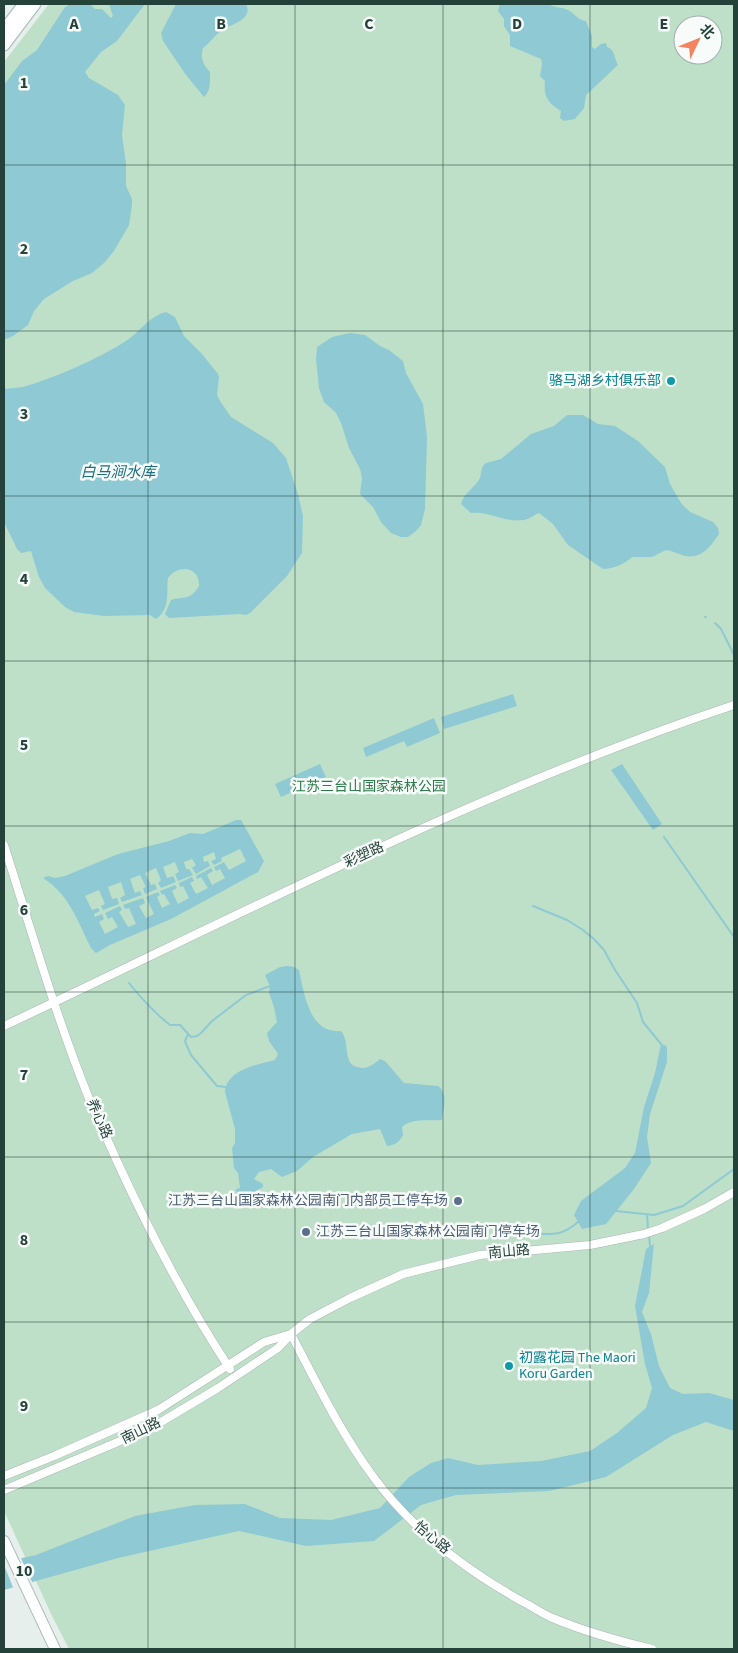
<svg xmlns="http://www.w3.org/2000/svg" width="738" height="1653" font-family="'Source Sans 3','Noto Sans SC',sans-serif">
  <rect width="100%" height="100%" fill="#e6efeb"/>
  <path fill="#bfe0c8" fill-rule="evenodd" d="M 49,4 L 734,4 L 734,1649 L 69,1649 L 52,1616 L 4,1511 L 4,62 ZM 683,25 L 713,25 L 713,55 L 683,55 Z"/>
  <path fill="#8ec9d4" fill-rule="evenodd" d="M 71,4 L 90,4 L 95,9 L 102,9 L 111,18 L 113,16 L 109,4 L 145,4 L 117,41 L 101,52 L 85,72 L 89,78 L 118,95 L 125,105 L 122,135 L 126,164 L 126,186 L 132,199 L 132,205 L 129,225 L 114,251 L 104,263 L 92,273 L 73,281 L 44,299 L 34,311 L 28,325 L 13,336 L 4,340 L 4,85 L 22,61 L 37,50 L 65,7 Z
    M 176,4 L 246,4 C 254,20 230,24 221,31 C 214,36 210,43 203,48 C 200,58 203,65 210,72 C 210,80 211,91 204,97 L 186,75 L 163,41 L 161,33 Z
    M 500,4 L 548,4 C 555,8 561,7 568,10 C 575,14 578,20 586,21 L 592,36 L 592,47 L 595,49 L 601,44 L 606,43 L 607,47 C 615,49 614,58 618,65 L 586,95 L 584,108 L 575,119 L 564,121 L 560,118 L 561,111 C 548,103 543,96 545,81 L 540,76 L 542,64 L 541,59 L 510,46 L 510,35 L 504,26 L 504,19 L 498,11 Z
    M 166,312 L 175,317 L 184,336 L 202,354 L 218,374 L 219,377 L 217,395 L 220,401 L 231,417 L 273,443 L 286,458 L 298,494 L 303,516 L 302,553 L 298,559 L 287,576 L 250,613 L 246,615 L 240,614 L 169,618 L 165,614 L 171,600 C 184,596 190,601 199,586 C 200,566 178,564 168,578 C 166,594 171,608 156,619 L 150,615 L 104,616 L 74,612 L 65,607 L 45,588 L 39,577 L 31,551 L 21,553 L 17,549 L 4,522 L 4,389 C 10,388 17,388 23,387 C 52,379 100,358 126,341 C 140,332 149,316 166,312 Z
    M 350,333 L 365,335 L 380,346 L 389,350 L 403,361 L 406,373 L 423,404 L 427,437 L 425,509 L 421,525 L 416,531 L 408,537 L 401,537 L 391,533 L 381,522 L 373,507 L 360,494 L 362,478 L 360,469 L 349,448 L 341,423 L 336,413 L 324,402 L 319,388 L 316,360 L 317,347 L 332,337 Z
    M 567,415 L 583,415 L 598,424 L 615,426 L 638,441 L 665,467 L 670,484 L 681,503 L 690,512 L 713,522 L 718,528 L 719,534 C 711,546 702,559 685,556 C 678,554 673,551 666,550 L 652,557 L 632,557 C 625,564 613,569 603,569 L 568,545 L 553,524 L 539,513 C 534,515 530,519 524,520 C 505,523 489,511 471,513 L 461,504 C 465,491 475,488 480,478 C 482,472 480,468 486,463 L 501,459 L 531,434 L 554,426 Z
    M 513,694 L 517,706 L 444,729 L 441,717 Z
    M 434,718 L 440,733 L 407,747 L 404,741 L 366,757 L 363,748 Z
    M 320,764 L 326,777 L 281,797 L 275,784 Z
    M 622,764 L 662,824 L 653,830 L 611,770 Z
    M 236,820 L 241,820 L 264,861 L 258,872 L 171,919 L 110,945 L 96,953 L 91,948 C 78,922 69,894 43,878 L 48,876 L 55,878 L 65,876 L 118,854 L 169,841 L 190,833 L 203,834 ZM 240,849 L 246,861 L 229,870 L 224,862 L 214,867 L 216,871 L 220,869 L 225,878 L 212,885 L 207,875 L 213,871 L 211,868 L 196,876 L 197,879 L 201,877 L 208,888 L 196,894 L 190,883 L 194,881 L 192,877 L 179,883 L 180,887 L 183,886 L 189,898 L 178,904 L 172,891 L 177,888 L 175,885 L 160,891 L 162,895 L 164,894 L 170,904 L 162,908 L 157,897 L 160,895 L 158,892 L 146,897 L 154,914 L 146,918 L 139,906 L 145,903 L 143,898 L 123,905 L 125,909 L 129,908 L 136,924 L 128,927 L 119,912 L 122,910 L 120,906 L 105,913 L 108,919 L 112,917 L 118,927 L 105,934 L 99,922 L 104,919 L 102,914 L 95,917 L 94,914 L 100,911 L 98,908 L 92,910 L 85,896 L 99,890 L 105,904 L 101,906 L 103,910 L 119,904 L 117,898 L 112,899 L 108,887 L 121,882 L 125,895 L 120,898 L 122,902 L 142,895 L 140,891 L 135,893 L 130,879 L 140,875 L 146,887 L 143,888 L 145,894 L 157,889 L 155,884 L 151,885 L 145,873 L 156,868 L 161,880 L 158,883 L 161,888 L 176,882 L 173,876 L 167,878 L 163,867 L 175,862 L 179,872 L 175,874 L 178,881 L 193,875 L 189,869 L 186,869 L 184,862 L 192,859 L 196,865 L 192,868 L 196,874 L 210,866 L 208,861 L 204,862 L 203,857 L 214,852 L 216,859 L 211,861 L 214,865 L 222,861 L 221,858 Z
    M 288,966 L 294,967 L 299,970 C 304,993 309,1034 341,1031 C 349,1040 344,1055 352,1065 C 365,1071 370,1067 380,1059 L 385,1061 L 404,1083 L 438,1086 C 449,1094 443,1108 442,1120 C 429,1121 411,1118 402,1127 L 403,1135 C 399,1142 396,1145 387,1146 L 380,1129 L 352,1134 L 313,1157 L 297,1171 L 282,1177 L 271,1169 L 259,1172 L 254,1179 L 263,1184 L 263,1187 L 243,1198 L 237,1197 L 236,1189 L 240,1188 L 238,1173 L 234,1168 L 232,1148 L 235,1143 L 235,1129 L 225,1092 C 227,1069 257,1065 275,1060 L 278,1054 L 269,1041 L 267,1033 L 277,1022 L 274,1007 L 269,993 L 270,986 L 265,975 L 280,967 Z
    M 661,1044 L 665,1045 L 667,1047 L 667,1062 L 650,1114 L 647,1137 L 651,1163 L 634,1189 L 606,1224 L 582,1229 L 574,1215 L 581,1201 L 625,1168 L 635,1153 L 644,1107 L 655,1073 Z
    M 654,1244 L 649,1293 L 642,1312 L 651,1334 L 659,1366 L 670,1388 L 683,1394 L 709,1393 L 734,1400 L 734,1431 L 706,1422 L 673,1435 L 606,1477 L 549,1491 L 456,1495 L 421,1505 L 374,1541 L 306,1546 L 239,1531 L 118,1558 L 4,1590 L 4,1562 L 36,1555 L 135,1516 L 195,1505 L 245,1504 L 280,1518 L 331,1520 L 380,1508 L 409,1477 L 431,1463 L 448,1458 L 478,1465 L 541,1461 L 590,1451 L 617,1433 L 646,1408 L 652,1388 L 645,1364 L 635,1306 L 646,1249 Z"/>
  <path fill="#e6efeb" d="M 20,1556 L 33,1584 L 14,1590 L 4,1565 L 4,1560 Z"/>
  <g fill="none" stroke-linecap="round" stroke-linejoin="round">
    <path stroke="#8ec9d4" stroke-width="2" d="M 705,617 L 706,617
      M 715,623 L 721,629 L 734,655
      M 664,837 L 734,937
      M 4,864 L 5,867
      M 533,906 L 567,920 L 583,930 L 594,939 L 604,950 L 615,970 L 637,1003 L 643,1022 L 661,1044
      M 129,983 C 139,996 157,1015 170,1025 L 180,1025 L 191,1037 L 197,1036 L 201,1033 L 212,1021 L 246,995 L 270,986
      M 188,1034 L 185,1041 L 186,1044 L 191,1055 L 217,1086 L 226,1087
      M 616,1211 L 654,1215 L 683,1206 L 734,1169
      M 647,1214 L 648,1229
      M 531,1233 C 553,1235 563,1236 579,1221
      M 649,1234 L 650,1247"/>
    <g stroke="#a8b8b2" stroke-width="9">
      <path id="minor" d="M 4,845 C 31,929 55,1014 88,1096 C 96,1117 107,1138 116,1159 C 149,1231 186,1302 230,1369
        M 4,1026 C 244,913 481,789 734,705
        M 4,1476 L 54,1456 L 158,1410 L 264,1342 L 291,1334 L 278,1348 L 218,1388 L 151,1428 L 4,1490
        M 652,1649 C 619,1641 586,1632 555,1619 C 544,1615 535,1608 525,1603 C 467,1571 411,1529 372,1475 C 340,1431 316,1382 291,1334 L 310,1319 L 350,1298 L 403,1274 L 480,1255 L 590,1245 L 644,1234 L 662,1228 L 704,1209 L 734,1192"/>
    </g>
    <g stroke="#a8b8b2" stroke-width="12">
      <path id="tertiary" d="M 4,1541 L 55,1649"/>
    </g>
    <g stroke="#a4bbb3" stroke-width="13">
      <path id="secondary" d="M 4,30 L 24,4
        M 4,45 L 35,4"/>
    </g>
    <use href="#minor" stroke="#fff" stroke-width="8"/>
    <use href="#tertiary" stroke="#fff" stroke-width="10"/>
    <use href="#secondary" stroke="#fff" stroke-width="11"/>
  </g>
  <path fill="none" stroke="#24423a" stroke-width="1" stroke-opacity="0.55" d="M 148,4 L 148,1649M 295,4 L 295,1649M 443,4 L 443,1649M 590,4 L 590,1649M 4,165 L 734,165M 4,331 L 734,331M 4,496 L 734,496M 4,661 L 734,661M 4,826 L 734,826M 4,992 L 734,992M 4,1157 L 734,1157M 4,1322 L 734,1322M 4,1488 L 734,1488"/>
  <g fill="#0f9aa8" stroke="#f7fbf9" stroke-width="2">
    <circle cx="671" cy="381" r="5"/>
    <circle cx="509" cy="1366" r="5"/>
  </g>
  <g fill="#5c6f8a" stroke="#f7fbf9" stroke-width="2">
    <circle cx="458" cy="1201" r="5"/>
    <circle cx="306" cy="1232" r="5"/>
  </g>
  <g text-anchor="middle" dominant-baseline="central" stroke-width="5" stroke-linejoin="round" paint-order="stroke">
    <g font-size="14" fill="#0d838f" stroke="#f7fbf9" text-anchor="end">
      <text x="661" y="381">骆马湖乡村俱乐部</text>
      <text x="519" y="1358" text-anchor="start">初露花园 The Maori<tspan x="519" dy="16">Koru Garden</tspan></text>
    </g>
    <g font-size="14" fill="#2d7a4b" stroke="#f7fbf9">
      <text x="369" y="787">江苏三台山国家森林公园</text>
    </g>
    <g font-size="14" fill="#24423a" stroke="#f7fbf9">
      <text transform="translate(364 855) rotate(-25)">彩塑路</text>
      <text transform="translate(99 1119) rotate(66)">养心路</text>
      <text transform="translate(509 1252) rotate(-5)">南山路</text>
      <text transform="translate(141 1431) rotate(-26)">南山路</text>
      <text transform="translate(432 1538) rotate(40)">怡心路</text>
    </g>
    <g font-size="14" fill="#4e5e75" stroke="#f7fbf9" text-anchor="end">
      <text x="448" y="1201">江苏三台山国家森林公园南门内部员工停车场</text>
      <text x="316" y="1232" text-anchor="start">江苏三台山国家森林公园南门停车场</text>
    </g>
    <g font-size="15" font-style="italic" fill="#1c6f80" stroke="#f7fbf9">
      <text x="118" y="472">白马涧水库</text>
    </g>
  </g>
  <g font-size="16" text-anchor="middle" font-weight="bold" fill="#24423a" stroke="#f7fbf9" stroke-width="5" stroke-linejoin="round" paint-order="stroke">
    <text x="74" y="29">A</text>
    <text x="221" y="29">B</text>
    <text x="369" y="29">C</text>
    <text x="517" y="29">D</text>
    <text x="664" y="29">E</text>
    <text x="24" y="88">1</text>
    <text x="24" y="254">2</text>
    <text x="24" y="419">3</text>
    <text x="24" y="584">4</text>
    <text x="24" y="750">5</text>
    <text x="24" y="915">6</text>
    <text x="24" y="1080">7</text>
    <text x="24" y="1245">8</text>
    <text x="24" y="1411">9</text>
    <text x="24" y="1576">10</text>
  </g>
  <rect width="738" height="1653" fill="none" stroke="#24423a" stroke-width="10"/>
  <g transform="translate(698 40) rotate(47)"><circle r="24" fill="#f7fbf9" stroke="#a3b1ad"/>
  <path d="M0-4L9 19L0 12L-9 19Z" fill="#f4845f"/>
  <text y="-8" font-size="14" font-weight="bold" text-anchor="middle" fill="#24423a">北</text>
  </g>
</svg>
